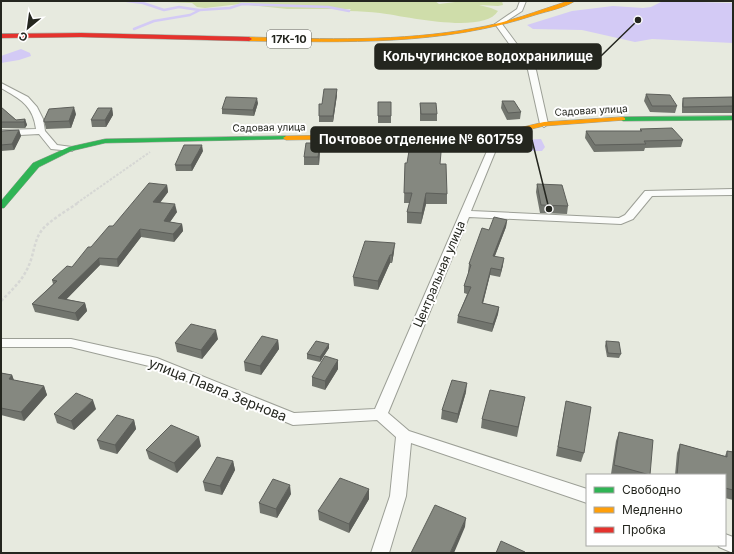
<svg xmlns="http://www.w3.org/2000/svg" width="734" height="554" font-family="Inter,sans-serif">
  <rect width="100%" height="100%" fill="#e7eadf"/>
  <path fill="#cfddaa" d="M 166,1 L 435,1 L 439,4 L 463,1 L 502,1 L 503,5 L 498,6 L 479,5 L 491,8 L 498,11 C 484,35 404,16 380,13 C 370,12 360,11 349,11 L 351,9 L 287,9 L 240,4 L 205,8 L 197,7 L 192,3 L 167,2 Z"/>
  <path fill="#d3caf5" d="M 663,1 L 733,3 L 733,43 L 652,39 L 635,42 L 582,30 L 533,29 L 527,25 L 572,11 L 613,6 L 643,8 L 651,7 Z
    M 21,49 L 30,53 L 31,56 L 19,60 L 1,63 L 1,56 Z
    M 541,139 L 545,147 L 542,151 L 529,151 L 521,144 L 523,143 L 522,140 Z"/>
  <g fill="none" stroke-linecap="round" stroke-linejoin="round">
    <path stroke="#d3caf5" stroke-width="2.5" d="M 127,1 L 143,3 L 164,10 L 179,7 L 199,10
      M 134,29 L 154,21 L 190,15 L 200,10 L 230,8 L 242,4 L 328,7 L 349,11"/>
    <g stroke="#9c9f96" stroke-width="2">
      <path id="street" d="M 520,1 L 526,1 L 522,11 L 502,24 L 536,70 L 548,124 L 544,127 L 540,124 L 528,70 L 495,24 L 517,9 Z
        M 1,83 L 28,97 L 37,107 L 43,119 L 45,131 L 57,145 L 72,147 L 74,149 L 72,151 L 51,149 L 39,134 L 1,136 L 1,130 L 36,129 C 33,105 20,99 1,88 Z
        M 498,132 L 502,135 L 471,211 L 619,218 L 625,215 L 645,191 L 733,189 L 733,195 L 652,196 L 633,219 L 621,224 L 469,217 L 388,413 L 409,431 L 587,489 L 587,503 L 411,443 L 406,496 L 389,553 L 371,553 L 390,496 L 396,437 L 377,420 L 293,425 L 153,367 L 71,347 L 1,347 L 1,339 L 71,339 L 157,358 L 294,413 L 375,409 L 494,135 Z
        M 725,534 L 733,537 L 733,553 L 719,547 L 718,545 L 725,545 Z"/>
    </g>
    <g stroke="#9c9f96" stroke-width="1">
      <path id="fast" d="M 733,116 L 733,120 L 623,121 L 620,119 L 623,117 Z
        M 286,136 L 289,138 L 288,139 L 105,143 L 71,151 L 39,167 L 4,208 L 1,208 L 1,201 L 33,163 L 69,147 L 105,139 Z"/>
    </g>
    <g stroke="#9c9f96" stroke-width="1">
      <path id="slow" d="M 568,1 L 575,1 C 564,8 548,11 535,15 C 442,46 346,42 249,41 L 246,39 L 249,37 C 324,39 400,42 475,28 C 507,23 537,11 568,1 Z
        M 623,117 L 625,118 L 625,120 L 544,126 L 498,137 L 438,143 L 342,139 L 286,140 L 283,138 L 286,136 L 342,135 L 438,139 L 498,133 L 544,122 Z"/>
    </g>
    <g stroke="#9c9f96" stroke-width="1">
      <path id="jam" d="M 81,33 L 249,37 L 252,39 L 249,41 L 81,37 L 1,38 L 1,34 Z"/>
    </g>
    <path stroke="#d6d7d4" stroke-width="2" stroke-dasharray="2.5 1.5" stroke-linecap="butt" d="M 77,203 L 150,152"/>
    <path stroke="#d6d7d4" stroke-width="2.5" stroke-dasharray="3 2" stroke-linecap="butt" d="M 1,301 C 12,290 23,280 29,265 C 34,254 34,240 42,230 C 51,219 67,211 79,202"/>
    <use href="#street" fill="#fbfcfa" fill-rule="evenodd"/>
    <use href="#fast" fill="#30b455" fill-rule="evenodd"/>
    <use href="#slow" fill="#ff9f0a" fill-rule="evenodd"/>
    <use href="#jam" fill="#e5322d" fill-rule="evenodd"/>
  </g>
  <path fill="#72756e" d="M 646,94 L 677,106 L 675,113 L 650,112 L 644,101 Z
    M 337,95 L 333,122 L 319,122 L 319,104 L 322,104 Z
    M 733,97 L 733,113 L 682,113 L 682,104 L 683,98 Z
    M 502,101 L 521,112 L 520,119 L 507,120 L 501,108 Z
    M 378,102 L 391,102 L 391,123 L 378,123 Z
    M 258,103 L 254,116 L 222,114 L 222,109 Z
    M 420,103 L 437,114 L 437,121 L 420,121 Z
    M 1,107 L 16,120 L 25,119 L 27,125 L 25,128 L 1,128 Z
    M 112,108 L 113,115 L 106,127 L 92,127 L 91,120 Z
    M 76,114 L 71,128 L 46,129 L 44,120 Z
    M 640,129 L 683,140 L 681,147 L 645,148 L 644,151 L 594,152 L 585,138 L 586,131 L 640,131 Z
    M 19,130 L 21,136 L 14,150 L 1,151 L 1,131 Z
    M 320,143 L 320,150 L 319,165 L 304,165 L 304,157 Z
    M 203,151 L 192,171 L 176,171 L 175,165 Z
    M 405,163 L 440,164 L 447,194 L 447,204 L 426,204 L 421,224 L 407,223 L 407,212 L 410,203 L 404,203 Z
    M 537,184 L 568,206 L 567,214 L 540,213 L 536,192 Z
    M 167,185 L 168,192 L 160,203 L 177,212 L 170,222 L 182,224 L 183,231 L 174,242 L 141,237 L 118,267 L 100,265 L 66,299 L 85,303 L 87,311 L 78,321 L 35,312 L 32,304 L 53,284 L 52,280 L 72,267 L 113,226 Z
    M 507,220 L 506,227 L 495,256 L 503,265 L 500,277 L 490,275 L 483,303 L 499,307 L 498,314 L 492,332 L 457,323 L 458,316 L 467,294 L 464,293 L 464,286 L 469,272 L 468,272 L 469,264 L 489,230 Z
    M 394,252 L 392,263 L 390,263 L 378,290 L 354,286 L 353,277 Z
    M 218,339 L 202,359 L 177,352 L 175,343 Z
    M 278,340 L 279,349 L 261,375 L 245,371 L 244,362 Z
    M 606,341 L 621,354 L 619,358 L 607,357 L 605,346 Z
    M 329,344 L 329,348 L 320,362 L 307,359 L 307,354 Z
    M 338,360 L 338,369 L 325,390 L 312,386 L 312,377 Z
    M 1,373 L 12,375 L 14,380 L 44,386 L 47,395 L 24,421 L 1,415 Z
    M 466,392 L 457,423 L 441,419 L 442,410 Z
    M 525,397 L 517,437 L 481,428 L 482,419 Z
    M 96,409 L 74,430 L 57,423 L 54,414 Z
    M 564,411 L 584,453 L 581,462 L 556,456 Z
    M 134,420 L 136,429 L 117,454 L 100,449 L 97,440 Z
    M 619,432 L 653,440 L 649,475 L 614,475 L 611,474 L 616,441 Z
    M 680,444 L 725,456 L 727,451 L 733,452 L 733,500 L 725,498 L 725,475 L 675,475 L 677,453 Z
    M 201,446 L 177,473 L 149,459 L 146,450 Z
    M 233,461 L 235,470 L 222,495 L 205,491 L 203,482 Z
    M 369,489 L 369,499 L 349,533 L 319,520 L 318,511 Z
    M 291,494 L 277,518 L 260,513 L 259,503 Z"/>
  <path fill="#5d5f5a" d="M 337,89 L 337,95 L 333,122 L 333,116 Z
    M 257,98 L 258,103 L 254,116 L 253,110 Z
    M 74,107 L 76,114 L 71,128 L 69,121 Z
    M 112,108 L 113,115 L 106,127 L 105,120 Z
    M 25,119 L 27,125 L 25,128 L 24,122 Z
    M 19,130 L 21,136 L 14,150 L 12,144 Z
    M 320,143 L 320,150 L 319,165 L 318,157 Z
    M 202,145 L 203,151 L 192,171 L 191,165 Z
    M 167,185 L 168,192 L 154,210 L 153,202 Z
    M 426,193 L 426,204 L 421,224 L 422,213 Z
    M 175,204 L 177,212 L 165,229 L 164,221 Z
    M 507,220 L 506,227 L 492,263 L 493,256 Z
    M 182,224 L 183,231 L 174,242 L 173,234 Z
    M 140,229 L 141,237 L 118,267 L 117,259 Z
    M 395,243 L 394,252 L 392,263 L 392,255 Z
    M 390,255 L 390,263 L 378,290 L 378,281 Z
    M 99,258 L 100,265 L 60,306 L 58,298 Z
    M 504,258 L 503,265 L 500,277 L 501,270 Z
    M 491,268 L 490,275 L 481,311 L 482,303 Z
    M 85,303 L 87,311 L 78,321 L 75,313 Z
    M 499,307 L 498,314 L 492,332 L 493,324 Z
    M 216,330 L 218,339 L 202,359 L 201,350 Z
    M 278,340 L 279,349 L 261,375 L 260,366 Z
    M 329,344 L 329,348 L 320,362 L 320,357 Z
    M 338,360 L 338,369 L 325,390 L 325,381 Z
    M 12,375 L 15,384 L 9,379 Z
    M 467,383 L 466,392 L 457,423 L 458,414 Z
    M 44,386 L 47,395 L 24,421 L 21,412 Z
    M 93,400 L 96,409 L 74,430 L 71,421 Z
    M 134,420 L 136,429 L 117,454 L 115,445 Z
    M 199,437 L 201,446 L 177,473 L 174,463 Z
    M 233,461 L 235,470 L 222,495 L 220,486 Z
    M 290,485 L 291,494 L 277,518 L 276,509 Z
    M 369,489 L 369,499 L 349,533 L 349,524 Z
    M 466,518 L 465,527 L 454,553 L 450,553 Z"/>
  <path fill="#858880" stroke="#5d5f5a" d="M 324,89 L 337,89 L 333,116 L 319,116 L 319,104 L 322,104 Z
    M 646,94 L 670,95 L 677,106 L 652,106 Z
    M 226,97 L 257,98 L 253,110 L 222,109 Z
    M 733,97 L 733,106 L 683,107 L 683,98 Z
    M 502,101 L 514,101 L 521,112 L 508,113 Z
    M 378,102 L 391,102 L 391,116 L 378,116 Z
    M 420,103 L 436,103 L 437,114 L 421,114 Z
    M 1,107 L 16,120 L 25,119 L 24,122 L 1,122 Z
    M 74,107 L 69,121 L 44,122 L 44,120 L 49,109 Z
    M 98,108 L 112,108 L 105,120 L 91,120 Z
    M 672,128 L 683,140 L 644,141 L 646,144 L 595,145 L 586,131 L 642,131 L 640,129 Z
    M 19,130 L 12,144 L 1,145 L 1,131 Z
    M 411,139 L 442,141 L 440,164 L 446,164 L 447,194 L 426,193 L 422,213 L 407,212 L 412,193 L 404,193 L 405,163 L 407,163 Z
    M 306,143 L 320,143 L 318,157 L 304,157 Z
    M 184,145 L 202,145 L 191,165 L 175,165 Z
    M 149,183 L 167,185 L 153,202 L 175,204 L 164,221 L 182,224 L 173,234 L 140,229 L 117,259 L 99,258 L 58,298 L 85,303 L 75,313 L 32,304 L 57,281 L 52,280 L 67,266 L 72,267 L 88,247 L 91,247 L 109,226 L 113,226 Z
    M 537,184 L 562,185 L 568,206 L 541,205 Z
    M 494,217 L 507,220 L 493,256 L 504,258 L 501,270 L 491,268 L 482,303 L 499,307 L 493,324 L 458,316 L 471,287 L 464,286 L 471,265 L 469,264 L 482,228 L 489,230 Z
    M 365,241 L 395,243 L 392,255 L 390,255 L 378,281 L 353,277 Z
    M 191,324 L 216,330 L 201,350 L 175,343 Z
    M 262,336 L 278,340 L 260,366 L 244,362 Z
    M 316,341 L 329,344 L 320,357 L 307,354 Z
    M 606,341 L 619,342 L 621,354 L 608,353 Z
    M 325,356 L 338,360 L 325,381 L 312,377 Z
    M 1,373 L 12,375 L 9,379 L 44,386 L 21,412 L 1,408 Z
    M 452,380 L 467,383 L 458,414 L 442,410 Z
    M 490,390 L 525,397 L 518,427 L 482,419 Z
    M 76,393 L 93,400 L 71,421 L 54,414 Z
    M 566,401 L 591,407 L 584,453 L 558,447 Z
    M 117,415 L 134,420 L 115,445 L 97,440 Z
    M 171,425 L 199,437 L 174,463 L 146,450 Z
    M 619,432 L 653,440 L 650,475 L 614,465 Z
    M 680,444 L 727,457 L 727,451 L 733,452 L 733,490 L 725,488 L 725,475 L 677,475 Z
    M 217,457 L 233,461 L 220,486 L 203,482 Z
    M 340,478 L 369,489 L 349,524 L 318,511 Z
    M 273,479 L 290,485 L 276,509 L 259,503 Z
    M 435,505 L 466,518 L 450,553 L 411,553 Z
    M 501,541 L 525,552 L 524,553 L 496,553 Z"/>
  <g text-anchor="middle" dominant-baseline="central" stroke-width="4" stroke-linejoin="round" paint-order="stroke">
    <g font-size="10" fill="#24261f" stroke="#fff">
      <text transform="translate(591 110) rotate(-3)">Садовая улица</text>
      <text transform="translate(269 127) rotate(-1)">Садовая улица</text>
    </g>
    <rect fill="#fff" stroke="#666762" stroke-width="1" x="267" y="30" width="44" height="18" rx="3"/>
    <g font-size="11" font-weight="bold" fill="#24261f">
      <text x="289" y="39">17К-10</text>
    </g>
    <g font-size="12" fill="#24261f" stroke="#fff">
      <text transform="translate(439 274) rotate(-67)">Центральная улица</text>
    </g>
    <g font-size="14" fill="#24261f" stroke="#fff">
      <text transform="translate(218 389) rotate(22)">улица Павла Зернова</text>
    </g>
  </g>
  <path fill="none" stroke="#24261f" stroke-width="1.5" d="M638 20L601 56M549 209L532 140"/>
  <g fill="#24261f" stroke="#fff" stroke-width="1.5">
    <circle cx="638" cy="20" r="4"/>
    <circle cx="549" cy="209" r="4"/>
  </g>
  <g fill="#24261f" stroke="#24261f" stroke-width="1.5">
    <rect x="375" y="44" width="226" height="25" rx="4"/>
    <rect x="311" y="127" width="221" height="25" rx="4"/>
  </g>
  <g font-size="13" text-anchor="middle" font-weight="bold" fill="#fff">
    <text x="488" y="61">Кольчугинское водохранилище</text>
    <text x="421" y="144">Почтовое отделение № 601759</text>
  </g>
  <rect width="734" height="554" fill="none" stroke="#24261f" stroke-width="4"/>
  <rect x="586" y="474" width="140" height="72" fill="#ffffff" stroke="#a7a8a5"/>
  <rect x="594" y="487" width="20" height="6" fill="#30b455" stroke="#a7a8a5"/>
  <text x="622" y="494" font-size="12" fill="#24261f">Свободно</text>
  <rect x="594" y="507" width="20" height="6" fill="#ff9f0a" stroke="#a7a8a5"/>
  <text x="622" y="514" font-size="12" fill="#24261f">Медленно</text>
  <rect x="594" y="527" width="20" height="6" fill="#e5322d" stroke="#a7a8a5"/>
  <text x="622" y="534" font-size="12" fill="#24261f">Пробка</text>
  <g transform="translate(28 28) rotate(209)" stroke="#ffffff" stroke-width="3" paint-order="stroke">
  <path d="M0-3L7 15L0 10L-7 15Z" fill="#24261f"/>
  <text y="-6" font-size="11" font-weight="bold" text-anchor="middle" fill="#24261f">С</text>
  </g>
</svg>
